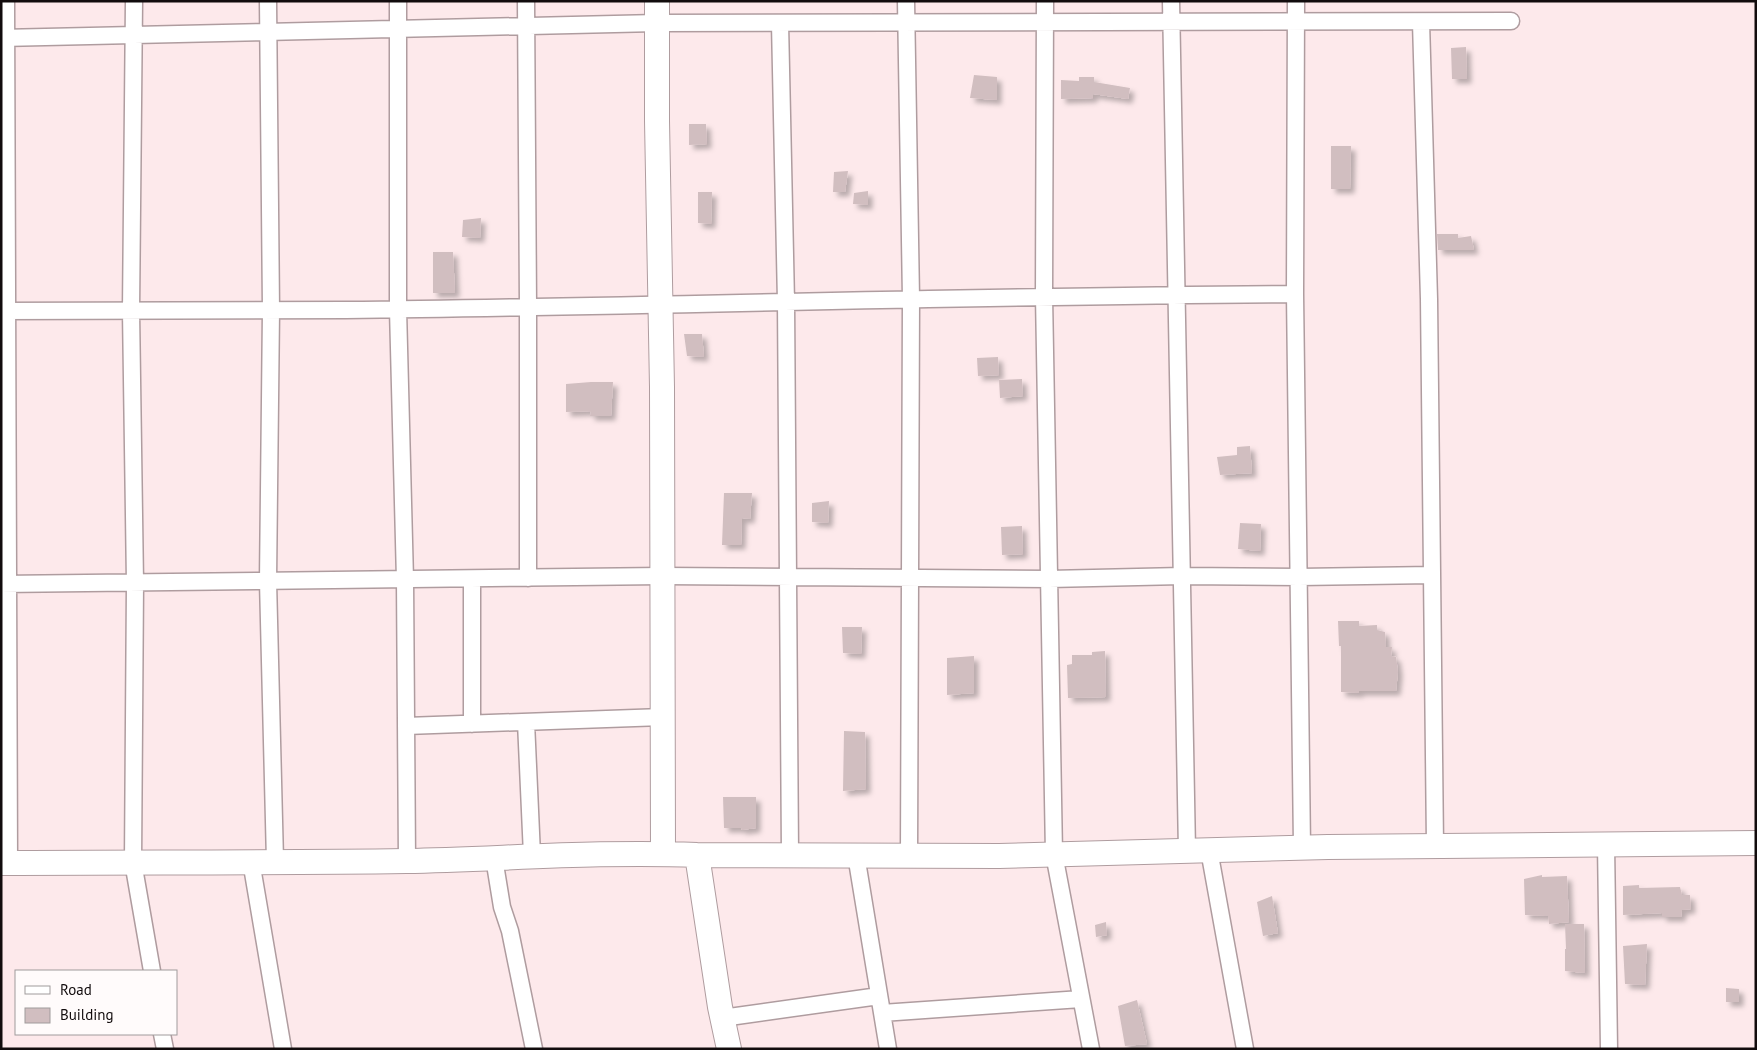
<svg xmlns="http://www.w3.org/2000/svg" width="1757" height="1050" font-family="'PT Sans',sans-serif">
  <defs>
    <filter id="shadow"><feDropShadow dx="4.5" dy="4.5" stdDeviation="2.5" flood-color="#0004"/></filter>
  </defs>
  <rect width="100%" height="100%" fill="#fde9eb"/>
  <path fill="#d1bec0" filter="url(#shadow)" d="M 1466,47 L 1467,79 L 1452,79 L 1451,48 Z
    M 974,75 L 997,77 L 997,100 L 970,98 Z
    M 1079,77 L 1094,77 L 1094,82 L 1130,88 L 1128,99 L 1093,94 L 1093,98 L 1061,99 L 1061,80 L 1079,81 Z
    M 689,124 L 706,124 L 707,144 L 689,145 Z
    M 1331,146 L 1351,146 L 1350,189 L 1331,189 Z
    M 848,171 L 845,192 L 833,192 L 834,172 Z
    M 868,191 L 868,205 L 853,204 L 854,193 Z
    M 698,192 L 712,192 L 711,224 L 698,223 Z
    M 481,218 L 480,238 L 462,237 L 463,220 Z
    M 1437,234 L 1458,234 L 1458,238 L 1471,236 L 1474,250 L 1438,250 Z
    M 433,252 L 453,252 L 455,293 L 433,293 Z
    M 684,334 L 702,334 L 704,357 L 687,356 Z
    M 998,357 L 999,375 L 978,376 L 977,358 Z
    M 1022,379 L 1023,396 L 1000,398 L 999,380 Z
    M 591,382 L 613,382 L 611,416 L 590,416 L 591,411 L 566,412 L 566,384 Z
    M 1250,446 L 1252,473 L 1220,475 L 1217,457 L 1237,455 L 1237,447 Z
    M 724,493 L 752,493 L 750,519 L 742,518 L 741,545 L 722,545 Z
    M 829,501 L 828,523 L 812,522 L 812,503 Z
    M 1240,523 L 1261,524 L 1260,551 L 1238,549 Z
    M 1022,526 L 1023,554 L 1002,555 L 1001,527 Z
    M 1338,621 L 1359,621 L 1359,626 L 1377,625 L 1377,630 L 1385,632 L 1386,647 L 1392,647 L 1391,656 L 1396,657 L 1398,672 L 1396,691 L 1359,691 L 1359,693 L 1341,692 L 1341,646 L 1339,646 Z
    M 842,627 L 862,627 L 861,654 L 843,653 Z
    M 1105,651 L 1106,697 L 1068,698 L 1067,665 L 1072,664 L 1072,655 L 1092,655 L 1092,652 Z
    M 974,656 L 974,693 L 947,695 L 947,658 Z
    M 844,731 L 865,732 L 866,789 L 843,791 Z
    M 723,797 L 756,797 L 756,828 L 742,830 L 741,828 L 724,828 Z
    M 1542,875 L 1542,877 L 1567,876 L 1569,922 L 1549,924 L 1548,916 L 1525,915 L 1524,879 Z
    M 1639,885 L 1639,888 L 1680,887 L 1682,895 L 1690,895 L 1691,909 L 1682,910 L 1681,917 L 1662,917 L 1662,913 L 1623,915 L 1623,886 Z
    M 1272,896 L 1278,933 L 1263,936 L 1257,902 Z
    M 1106,922 L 1107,935 L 1096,937 L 1095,925 Z
    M 1565,924 L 1584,924 L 1585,973 L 1565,971 L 1565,949 L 1566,949 Z
    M 1647,944 L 1645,985 L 1625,984 L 1623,946 Z
    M 1726,988 L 1739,989 L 1739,1002 L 1726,1002 Z
    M 1137,1000 L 1147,1044 L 1125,1046 L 1118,1006 Z"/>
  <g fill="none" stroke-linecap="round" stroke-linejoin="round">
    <g stroke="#af9c9f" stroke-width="19">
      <path id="street" d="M 6,1 L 9,863
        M 134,1 L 131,311 L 135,583 L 133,862 L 152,971
        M 268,1 L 271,310 L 268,581 L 275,861
        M 398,1 L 398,309 L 405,580 L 407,861
        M 526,1 L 528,307 L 528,578
        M 906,1 L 911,299 L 909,856
        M 1045,1 L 1044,296 L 1054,854 L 1091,1049
        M 1171,1 L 1187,851
        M 1296,1 L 1295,294 L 1302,847
        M 1421,22 L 1429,299 L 1435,846
        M 780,23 L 786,302 L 790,855
        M 1,38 L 657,23 L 1511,21
        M 1,311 C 116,311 231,311 346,310 C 662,306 979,296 1295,294
        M 472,579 L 472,724
        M 1,584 L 663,576 L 1049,579 L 1182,576 L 1299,577 L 1432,575
        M 526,722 L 532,855
        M 406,726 L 663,717
        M 1606,844 L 1609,1049
        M 1209,850 L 1245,1049
        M 856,855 L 888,1049
        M 494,858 L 502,907 L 510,931 L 534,1049
        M 251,861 L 283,1049
        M 882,1013 L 1081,999
        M 722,1018 L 879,996
        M 162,1034 L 165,1049"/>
    </g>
    <g stroke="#af9c9f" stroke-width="26">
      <path id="secondary" d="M 657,1 L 657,121 L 662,387 L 663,853
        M 697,855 L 720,1007 L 729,1049
        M 1,863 C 136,862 271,863 406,861 C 503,859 600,851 697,855 L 999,856 L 1328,847 L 1756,843"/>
    </g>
    <use href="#street" stroke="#fff" stroke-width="16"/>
    <use href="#secondary" stroke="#fff" stroke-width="24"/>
  </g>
  <rect width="1757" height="1050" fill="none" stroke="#120c0d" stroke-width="5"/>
  <rect x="15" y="970" width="162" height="65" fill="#fffbfb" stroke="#a09b9c"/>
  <rect x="25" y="986" width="25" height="8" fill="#ffffff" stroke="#a09b9c"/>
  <text x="60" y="995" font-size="15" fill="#120c0d">Road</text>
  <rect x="25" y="1008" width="25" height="15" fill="#d1bec0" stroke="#a09b9c"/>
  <text x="60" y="1020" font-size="15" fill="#120c0d">Building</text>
</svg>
